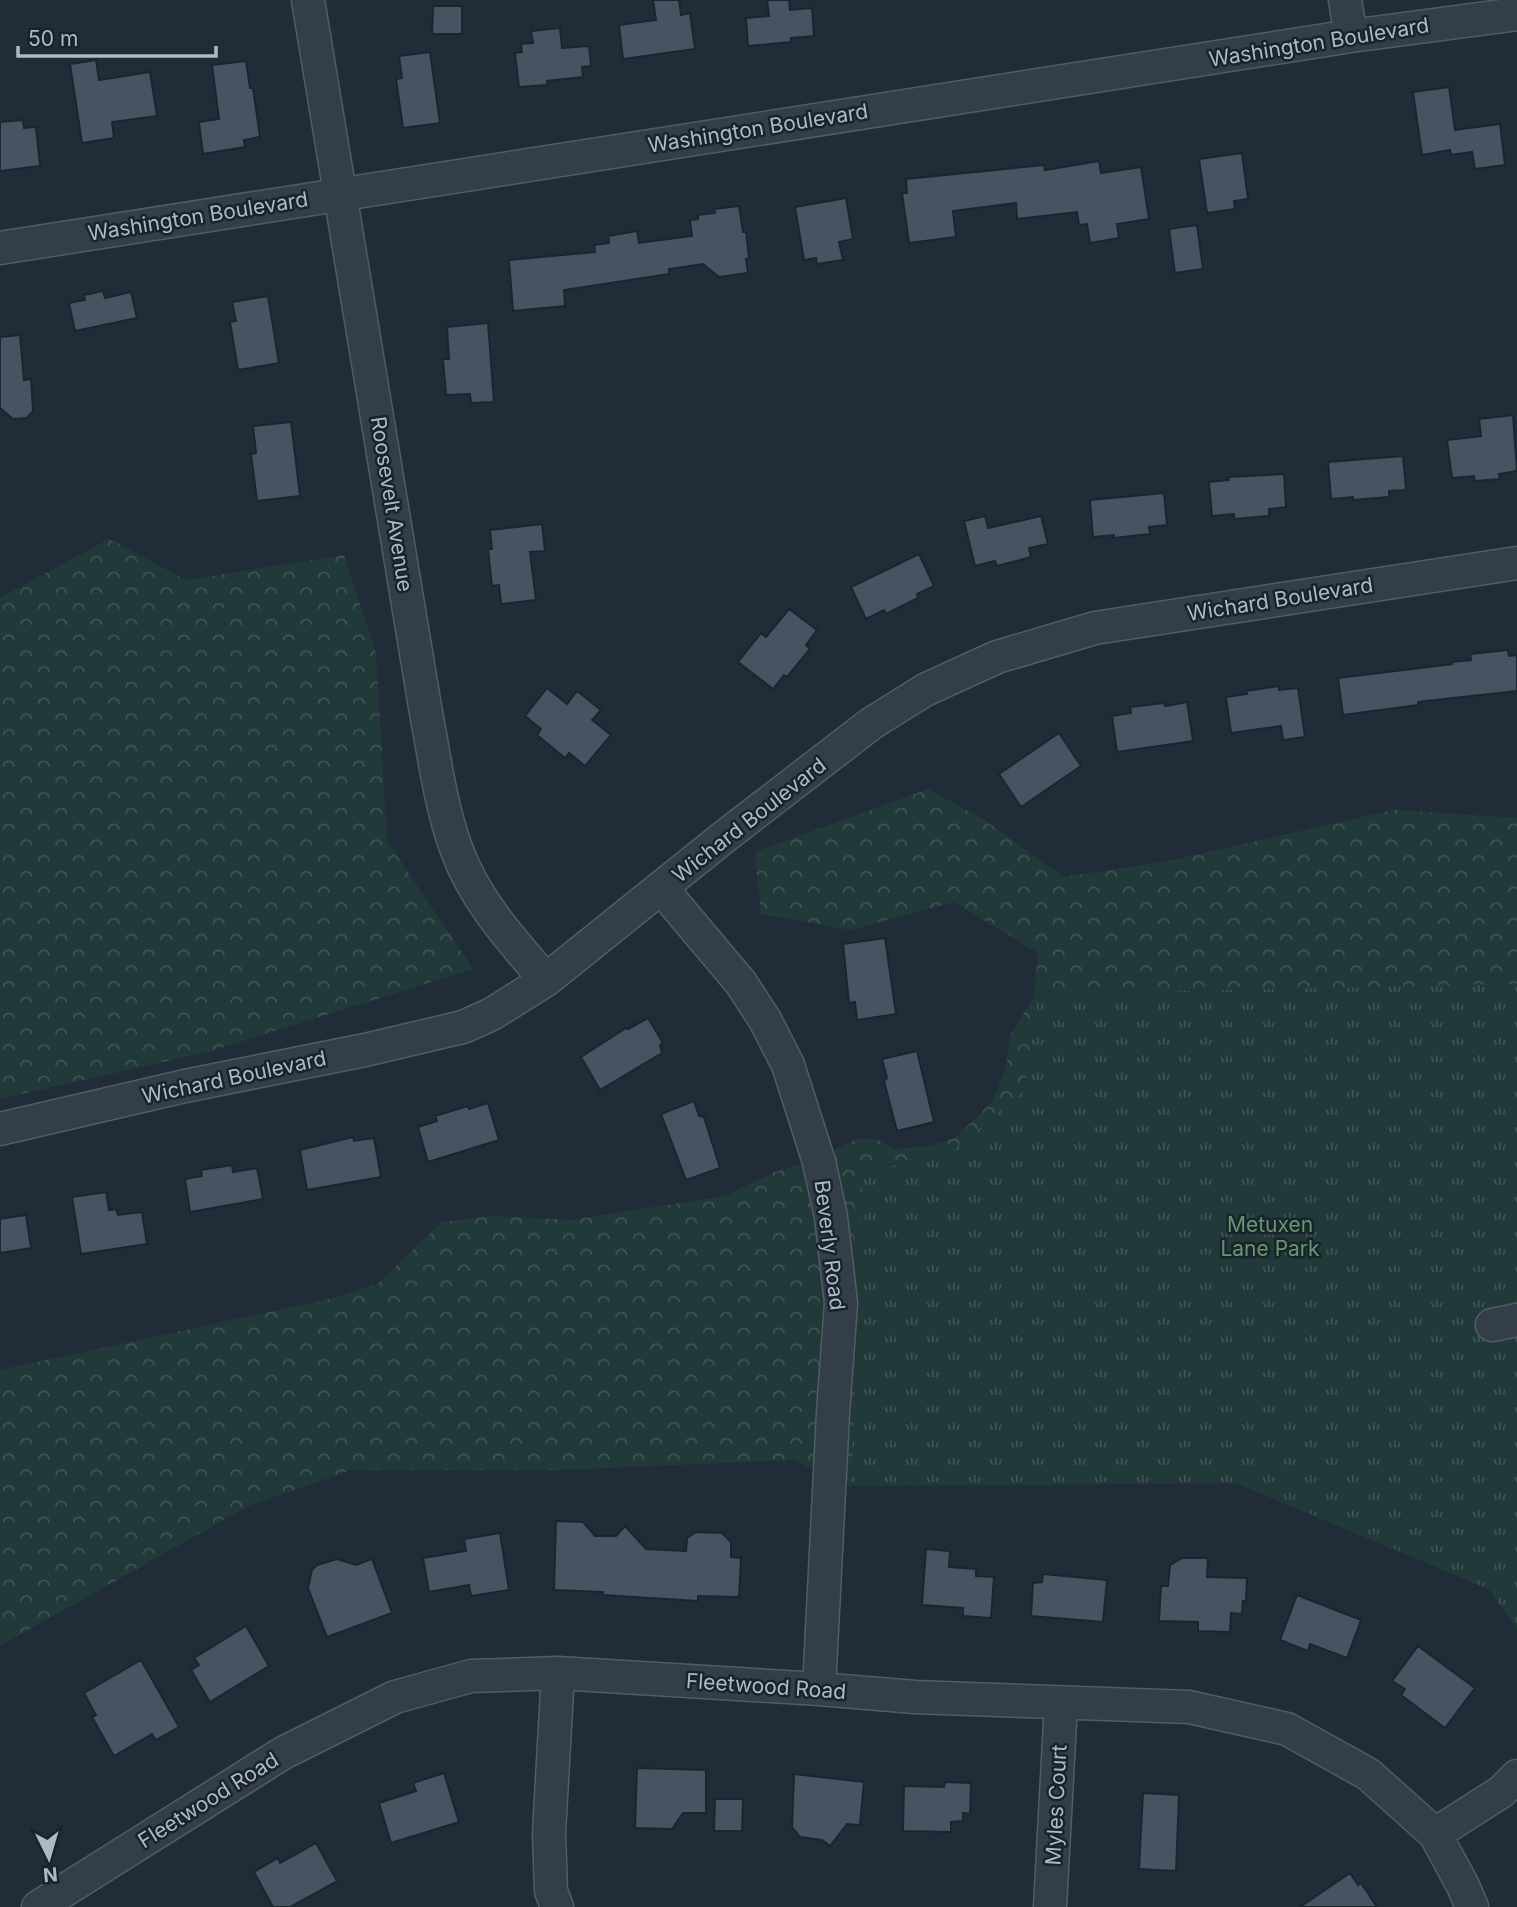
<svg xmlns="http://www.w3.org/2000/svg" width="1517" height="1907" font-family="Inter,sans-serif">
  <defs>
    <pattern id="forest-crowns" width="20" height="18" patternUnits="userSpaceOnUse" patternTransform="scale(1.75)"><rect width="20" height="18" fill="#223939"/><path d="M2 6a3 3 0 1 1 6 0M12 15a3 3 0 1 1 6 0" fill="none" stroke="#405454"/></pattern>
    <pattern id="park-tufts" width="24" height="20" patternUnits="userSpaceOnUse" patternTransform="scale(1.75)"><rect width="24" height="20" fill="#223939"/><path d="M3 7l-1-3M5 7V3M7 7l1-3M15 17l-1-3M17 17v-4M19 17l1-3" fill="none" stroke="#405454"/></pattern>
  </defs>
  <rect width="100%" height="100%" fill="#202d38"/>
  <path fill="url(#forest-crowns)" d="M 109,539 L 186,580 L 344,555 L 376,653 L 387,841 L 473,969 L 211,1051 L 0,1099 L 0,598 Z
    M 928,789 L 986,821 L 1063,877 L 1164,862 L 1393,810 L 1517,818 L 1517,1629 L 1489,1589 L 1236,1483 L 851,1486 L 794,1460 L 558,1470 L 351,1470 L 248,1506 L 0,1646 L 0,1370 L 339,1297 L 378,1283 L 442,1222 L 492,1216 L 571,1220 L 725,1196 L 775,1172 L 808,1162 L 857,1139 L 877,1139 L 893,1149 L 930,1146 L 955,1138 L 992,1102 L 1006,1069 L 1010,1035 L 1034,997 L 1038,953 L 954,902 L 851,930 L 761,914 L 755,852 Z"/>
  <path fill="url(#park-tufts)" d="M 1517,984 L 1517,1629 L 1489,1589 L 1236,1483 L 851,1486 L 863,1174 L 955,1149 L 1025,1090 L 1036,994 Z"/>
  <path fill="#465462" stroke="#1b252f" stroke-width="2" d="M 653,0 L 679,0 L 681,15 L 690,13 L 695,49 L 623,59 L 619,25 L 656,20 Z
    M 767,0 L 789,0 L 790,10 L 812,8 L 814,36 L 791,38 L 791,42 L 748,46 L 746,18 L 769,16 Z
    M 433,6 L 462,6 L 462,34 L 432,34 Z
    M 560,28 L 562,48 L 589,46 L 591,66 L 582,67 L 583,77 L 547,81 L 547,85 L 519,87 L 515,53 L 522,52 L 521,44 L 533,43 L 531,31 Z
    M 430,52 L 440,123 L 403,128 L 396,79 L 402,78 L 399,56 Z
    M 96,60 L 99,80 L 150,72 L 157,116 L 112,122 L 114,138 L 82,143 L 70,64 Z
    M 246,61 L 250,88 L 253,88 L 260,137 L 244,140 L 245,147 L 203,154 L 199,122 L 219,119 L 212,65 Z
    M 1449,87 L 1455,130 L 1500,124 L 1505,165 L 1475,169 L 1472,152 L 1451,155 L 1450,150 L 1422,155 L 1413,92 Z
    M 23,120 L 24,128 L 36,127 L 40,166 L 0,171 L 0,122 Z
    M 1242,153 L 1248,199 L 1234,201 L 1235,209 L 1207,213 L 1199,159 Z
    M 1099,161 L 1101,173 L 1141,167 L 1149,219 L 1117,224 L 1119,238 L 1090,243 L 1087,224 L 1079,225 L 1077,212 L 1017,219 L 1016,203 L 953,211 L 956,237 L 909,243 L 902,193 L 907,193 L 906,179 L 1044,165 L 1045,170 Z
    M 846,198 L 853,239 L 839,242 L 843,260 L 817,264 L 816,258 L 804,260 L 795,207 Z
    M 739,206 L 743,232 L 746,232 L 749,258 L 746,259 L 748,273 L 719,277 L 703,264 L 669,269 L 669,274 L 564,290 L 565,306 L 513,311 L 509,260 L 595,252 L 594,245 L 609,243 L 608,236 L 637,231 L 639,243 L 692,236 L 690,220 L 698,219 L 698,215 L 715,213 L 714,209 Z
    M 1197,225 L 1203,269 L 1175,273 L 1169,229 Z
    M 103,291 L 105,298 L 131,292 L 137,318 L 75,331 L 69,303 L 85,300 L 84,295 Z
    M 268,296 L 279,363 L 238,370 L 230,322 L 236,321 L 232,302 Z
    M 488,323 L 494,402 L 471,403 L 470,394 L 446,395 L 443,359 L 449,359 L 447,327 Z
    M 20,335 L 24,380 L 31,379 L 33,411 L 27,418 L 13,419 L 0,408 L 0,337 Z
    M 1513,415 L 1517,471 L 1499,474 L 1500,479 L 1475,481 L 1474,476 L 1452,478 L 1447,440 L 1481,436 L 1479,419 Z
    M 291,422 L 300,496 L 257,501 L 251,454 L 256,453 L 253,426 Z
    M 1403,456 L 1406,490 L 1389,491 L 1389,497 L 1353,500 L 1353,497 L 1331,499 L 1328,462 Z
    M 1284,474 L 1286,507 L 1269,509 L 1269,516 L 1234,519 L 1234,514 L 1212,516 L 1209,482 L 1229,480 L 1228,477 Z
    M 1164,493 L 1167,525 L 1149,527 L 1150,534 L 1114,538 L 1114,535 L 1093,537 L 1090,500 Z
    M 985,516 L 988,528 L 1041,516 L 1048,544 L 1029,548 L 1031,557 L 997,566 L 995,561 L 975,566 L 964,521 Z
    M 542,524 L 545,551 L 530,552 L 536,600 L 501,604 L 499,585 L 492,586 L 488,549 L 492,549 L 490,530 Z
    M 919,554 L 934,586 L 917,594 L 918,598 L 886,614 L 884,610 L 866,619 L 851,587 Z
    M 789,609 L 817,630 L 806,645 L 810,649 L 787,677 L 784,675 L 773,689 L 738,662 L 761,633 L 766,637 Z
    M 1508,650 L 1509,656 L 1517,655 L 1517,691 L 1418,702 L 1418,705 L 1343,715 L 1338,678 L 1452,664 L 1452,662 L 1471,660 L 1470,654 Z
    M 1279,686 L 1279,690 L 1298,688 L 1305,737 L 1283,740 L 1281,726 L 1231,733 L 1226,697 L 1247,694 L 1246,691 Z
    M 547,688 L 567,704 L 577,691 L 601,710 L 592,720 L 611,735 L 585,766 L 569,753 L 565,758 L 537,735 L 541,729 L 525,716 Z
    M 1187,702 L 1193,741 L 1117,752 L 1112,716 L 1131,713 L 1130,707 L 1164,703 L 1165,706 Z
    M 1059,733 L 1081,766 L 1021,807 L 999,774 Z
    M 885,938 L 896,1014 L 857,1020 L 855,1002 L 849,1003 L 843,944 Z
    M 648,1018 L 663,1043 L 660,1045 L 662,1053 L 600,1090 L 581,1057 L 626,1028 L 628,1029 Z
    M 917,1051 L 934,1122 L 897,1131 L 884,1081 L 887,1078 L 882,1059 Z
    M 694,1101 L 699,1116 L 704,1117 L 720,1168 L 686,1180 L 661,1114 Z
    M 488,1103 L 499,1140 L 428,1162 L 418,1127 L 437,1121 L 435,1116 L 468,1106 L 469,1109 Z
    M 353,1137 L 354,1141 L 374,1138 L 381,1177 L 307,1190 L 300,1150 Z
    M 232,1165 L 233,1172 L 257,1168 L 263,1199 L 190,1212 L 185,1179 L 202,1176 L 201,1170 Z
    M 106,1192 L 109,1210 L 116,1209 L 118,1215 L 142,1212 L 147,1244 L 81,1254 L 72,1197 Z
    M 26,1215 L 31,1248 L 0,1253 L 0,1219 Z
    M 556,1521 L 583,1522 L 595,1536 L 616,1536 L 625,1526 L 646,1549 L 686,1551 L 687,1538 L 696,1532 L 722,1533 L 731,1542 L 731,1557 L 741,1558 L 739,1597 L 698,1596 L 698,1601 L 603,1595 L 603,1592 L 554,1590 Z
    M 500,1533 L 509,1590 L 471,1596 L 469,1585 L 429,1592 L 423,1558 L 466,1551 L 464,1539 Z
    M 926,1549 L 950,1551 L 949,1567 L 976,1569 L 976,1576 L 994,1577 L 991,1618 L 963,1616 L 963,1608 L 922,1605 Z
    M 1182,1558 L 1208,1558 L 1207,1577 L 1247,1578 L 1246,1601 L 1243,1601 L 1242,1614 L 1231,1613 L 1230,1632 L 1198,1631 L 1198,1622 L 1159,1621 L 1161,1586 L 1168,1586 L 1170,1565 Z
    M 337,1559 L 356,1565 L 372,1559 L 392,1613 L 327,1637 L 308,1588 L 312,1570 L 317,1565 Z
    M 1043,1574 L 1107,1580 L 1103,1622 L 1031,1616 L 1033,1583 L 1042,1582 Z
    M 1297,1595 L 1361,1620 L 1347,1658 L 1310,1644 L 1308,1651 L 1280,1640 Z
    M 246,1626 L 269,1666 L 210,1702 L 191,1670 L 199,1665 L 194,1658 Z
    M 1418,1646 L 1475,1688 L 1445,1728 L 1401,1695 L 1405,1689 L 1392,1681 Z
    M 141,1660 L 179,1727 L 156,1740 L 152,1734 L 114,1756 L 92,1717 L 96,1715 L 84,1693 Z
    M 637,1768 L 706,1770 L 706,1813 L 683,1813 L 672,1829 L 635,1828 Z
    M 444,1773 L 459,1822 L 391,1843 L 379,1803 L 416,1791 L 413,1783 Z
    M 794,1774 L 864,1782 L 860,1825 L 847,1824 L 830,1846 L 822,1840 L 800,1837 L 792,1827 Z
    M 945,1782 L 971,1783 L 970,1814 L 963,1813 L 963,1821 L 951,1822 L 951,1832 L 903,1831 L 904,1786 L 944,1787 Z
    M 1143,1793 L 1179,1795 L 1176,1871 L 1139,1869 Z
    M 715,1799 L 743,1799 L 742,1831 L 714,1831 Z
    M 316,1843 L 337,1881 L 290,1907 L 273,1907 L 254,1872 L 278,1858 L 280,1863 Z
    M 1350,1873 L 1358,1885 L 1361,1883 L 1377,1907 L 1300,1907 Z"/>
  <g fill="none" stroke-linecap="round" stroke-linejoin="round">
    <g stroke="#515c66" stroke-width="35">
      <path id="street" d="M 308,0 L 425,707 C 434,754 440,804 456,848 C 474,899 511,940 546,980
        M 1345,0 L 1351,36
        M 0,248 L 1351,36 L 1517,14
        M 662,889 L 741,983 L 765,1020 L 788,1065 L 819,1162 L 831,1217 L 841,1303 L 833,1413 L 819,1689
        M 0,1129 L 185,1086 L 365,1050 L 463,1027 L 492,1014 L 546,980 L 724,837 L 872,723 L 925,690 L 997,657 L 1095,628 L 1517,563
        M 1492,1325 L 1517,1320
        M 1435,1834 L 1501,1792 L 1517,1776
        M 38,1907 L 283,1753 L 395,1697 L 471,1676 L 558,1673 L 819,1689 L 915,1697 L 1189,1707 L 1287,1729 L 1368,1774 L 1435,1834 L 1463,1886 L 1472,1907
        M 557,1907 L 551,1891 L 549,1833 L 558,1673
        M 1050,1907 L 1061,1703"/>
    </g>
    <use href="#street" stroke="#343e48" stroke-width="32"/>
  </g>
  <g text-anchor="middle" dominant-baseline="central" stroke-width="5" stroke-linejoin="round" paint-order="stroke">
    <g font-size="21" fill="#aeb9c5" stroke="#19232d">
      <text transform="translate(1319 42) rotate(-9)">Washington Boulevard</text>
      <text transform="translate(758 128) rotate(-9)">Washington Boulevard</text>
      <text transform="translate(198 216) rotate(-9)">Washington Boulevard</text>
      <text transform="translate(392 504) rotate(81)">Roosevelt Avenue</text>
      <text transform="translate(1280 599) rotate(-9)">Wichard Boulevard</text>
      <text transform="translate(749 820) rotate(-38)">Wichard Boulevard</text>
      <text transform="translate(234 1077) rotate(-12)">Wichard Boulevard</text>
      <text transform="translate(830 1245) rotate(83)">Beverly Road</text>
      <text transform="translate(766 1686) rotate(4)">Fleetwood Road</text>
      <text transform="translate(208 1800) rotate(-32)">Fleetwood Road</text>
      <text transform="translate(1056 1805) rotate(-87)">Myles Court</text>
    </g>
    <g font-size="21" fill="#66966c" stroke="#19232d">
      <text x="1270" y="1224">Metuxen<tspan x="1270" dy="24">Lane Park</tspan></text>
    </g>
  </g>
  <g transform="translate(49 1858) rotate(175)" stroke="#19232d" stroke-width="5" paint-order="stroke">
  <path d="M0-5L12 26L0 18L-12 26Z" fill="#aeb9c5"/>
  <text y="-10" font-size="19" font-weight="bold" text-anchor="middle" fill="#aeb9c5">N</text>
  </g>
  <path d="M18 46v10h198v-10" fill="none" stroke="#aeb9c5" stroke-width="3.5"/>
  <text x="28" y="46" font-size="21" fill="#aeb9c5" stroke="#19232d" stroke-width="5" paint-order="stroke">50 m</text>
</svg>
